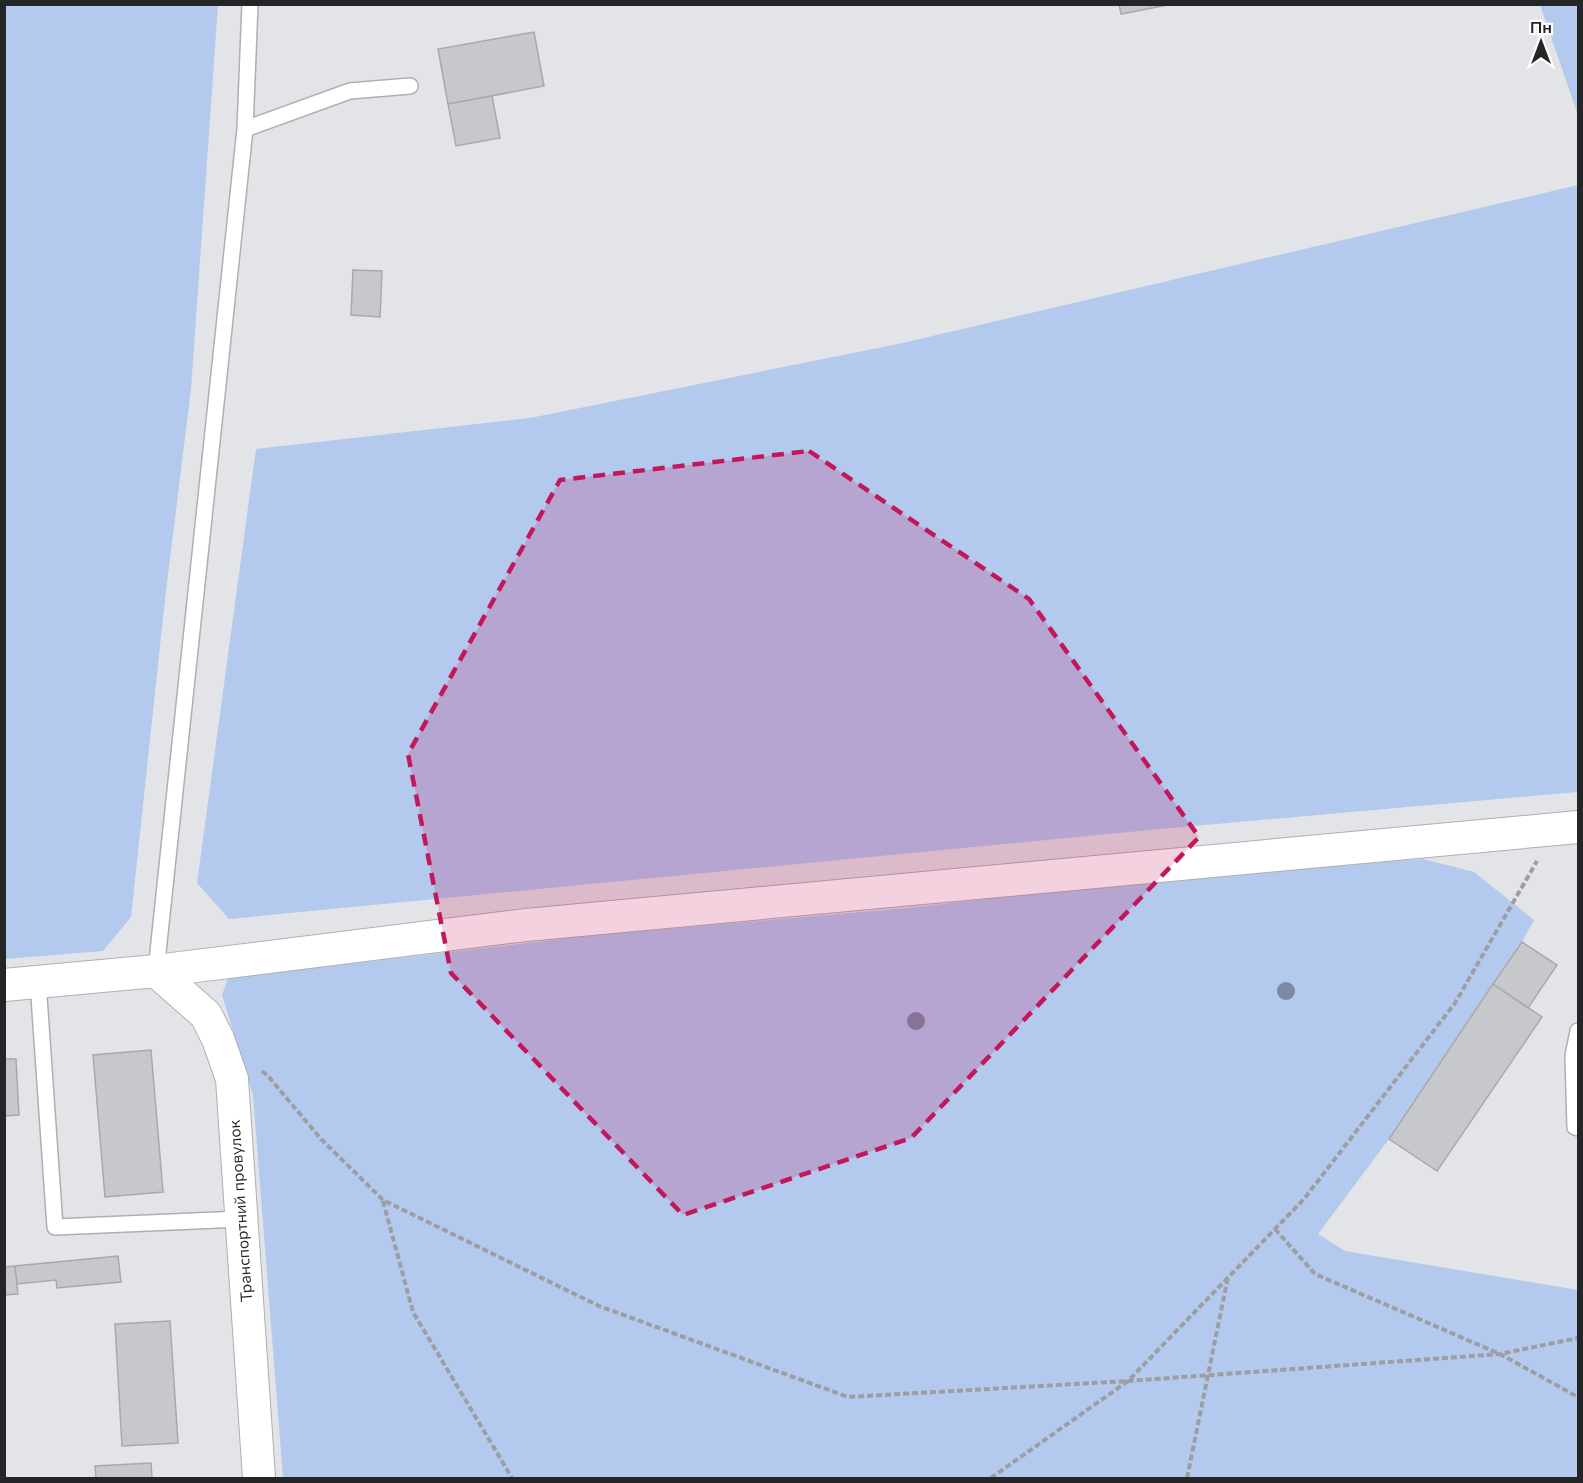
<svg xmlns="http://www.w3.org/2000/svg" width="1583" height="1483" font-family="'Nunito Sans',sans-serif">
  <rect width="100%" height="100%" fill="#e2e4e7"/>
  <path fill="#b3c9ee" d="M 5,4 L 218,5 L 191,389 L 165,599 L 131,917 L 103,951 L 5,959 Z
    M 1540,5 L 1578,5 L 1578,115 Z
    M 1578,185 L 1578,792 L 1160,829 L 229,919 L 197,883 L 256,449 L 530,418 L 898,344 Z
    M 1423,859 L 1474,872 L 1534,920 L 1522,942 L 1389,1139 L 1318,1234 L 1345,1251 L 1578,1290 L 1578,1478 L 283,1478 L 253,1095 L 222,995 L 228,978 L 587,936 L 907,908 L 1185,877 Z"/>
  <path fill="#c6c8cb" stroke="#a7a9ab" stroke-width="1.5" d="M 1119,4 L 1173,4 L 1121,14 Z
    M 534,32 L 544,86 L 448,104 L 438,49 Z
    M 492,96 L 500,138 L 456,146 L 448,104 Z
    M 353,270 L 382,271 L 380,317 L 351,315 Z
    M 1522,942 L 1557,965 L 1528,1008 L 1493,984 Z
    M 1493,984 L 1542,1017 L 1437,1171 L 1389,1139 Z
    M 151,1050 L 163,1192 L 105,1197 L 93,1055 Z
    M 4,1059 L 16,1059 L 19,1115 L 4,1116 Z
    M 118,1256 L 121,1282 L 57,1288 L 56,1280 L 17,1284 L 15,1266 Z
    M 15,1266 L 18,1294 L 4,1295 L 4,1267 Z
    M 170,1321 L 178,1443 L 122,1446 L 115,1324 Z
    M 151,1463 L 152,1478 L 96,1478 L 95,1466 Z"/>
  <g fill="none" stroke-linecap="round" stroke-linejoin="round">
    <g stroke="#aeafb2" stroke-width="18">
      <path id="lane" d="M 245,129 L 350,91 L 410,86
        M 156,971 L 245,129 L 250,4
        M 38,982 L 55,1227 L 241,1219
        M 1578,1031 L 1573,1056 L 1575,1127 L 1578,1128"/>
    </g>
    <g stroke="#aeafb2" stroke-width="34">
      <path id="street" d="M 156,971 L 206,1015 L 218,1039 L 232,1079 L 259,1478
        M 4,985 L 156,971 L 526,925 L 1578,827"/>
    </g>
    <path stroke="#9d9ea1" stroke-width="4" stroke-dasharray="6 3" stroke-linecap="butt" d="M 262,1071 L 268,1076 L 321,1139 L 383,1200 L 599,1306 L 848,1397 L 1128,1381 L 1500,1354 L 1578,1338
      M 383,1201 L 413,1312 L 512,1478
      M 1275,1229 L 1315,1274 L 1500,1354 L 1578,1397
      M 991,1478 L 1128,1381 L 1304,1199 L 1455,1003 L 1537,861
      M 1187,1478 L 1228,1277"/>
    <use href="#lane" stroke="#fff" stroke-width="15"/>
    <use href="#street" stroke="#fff" stroke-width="32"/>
  </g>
  <g fill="#7a89a4">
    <circle cx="1286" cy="991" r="9"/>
    <circle cx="916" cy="1021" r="9"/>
  </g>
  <path fill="#c2185b" fill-opacity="0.2" stroke="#c2185b" stroke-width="4.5" stroke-dasharray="12 8" stroke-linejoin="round" d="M 809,451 L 1029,599 L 1199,837 L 911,1138 L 683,1215 L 451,973 L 408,754 L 560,480 Z"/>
  <g text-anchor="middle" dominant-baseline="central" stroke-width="4.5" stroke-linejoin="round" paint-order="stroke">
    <g font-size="16" fill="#242526" stroke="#fff">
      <text transform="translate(241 1211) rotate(-94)">Транспортний провулок</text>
    </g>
  </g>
  <rect width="1583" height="1483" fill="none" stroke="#242526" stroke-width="12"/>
  <g transform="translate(1541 42)" stroke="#ffffff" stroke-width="4.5" paint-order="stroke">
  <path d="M0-4.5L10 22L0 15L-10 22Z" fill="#242526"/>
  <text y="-9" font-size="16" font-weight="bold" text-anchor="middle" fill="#242526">Пн</text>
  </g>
</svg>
